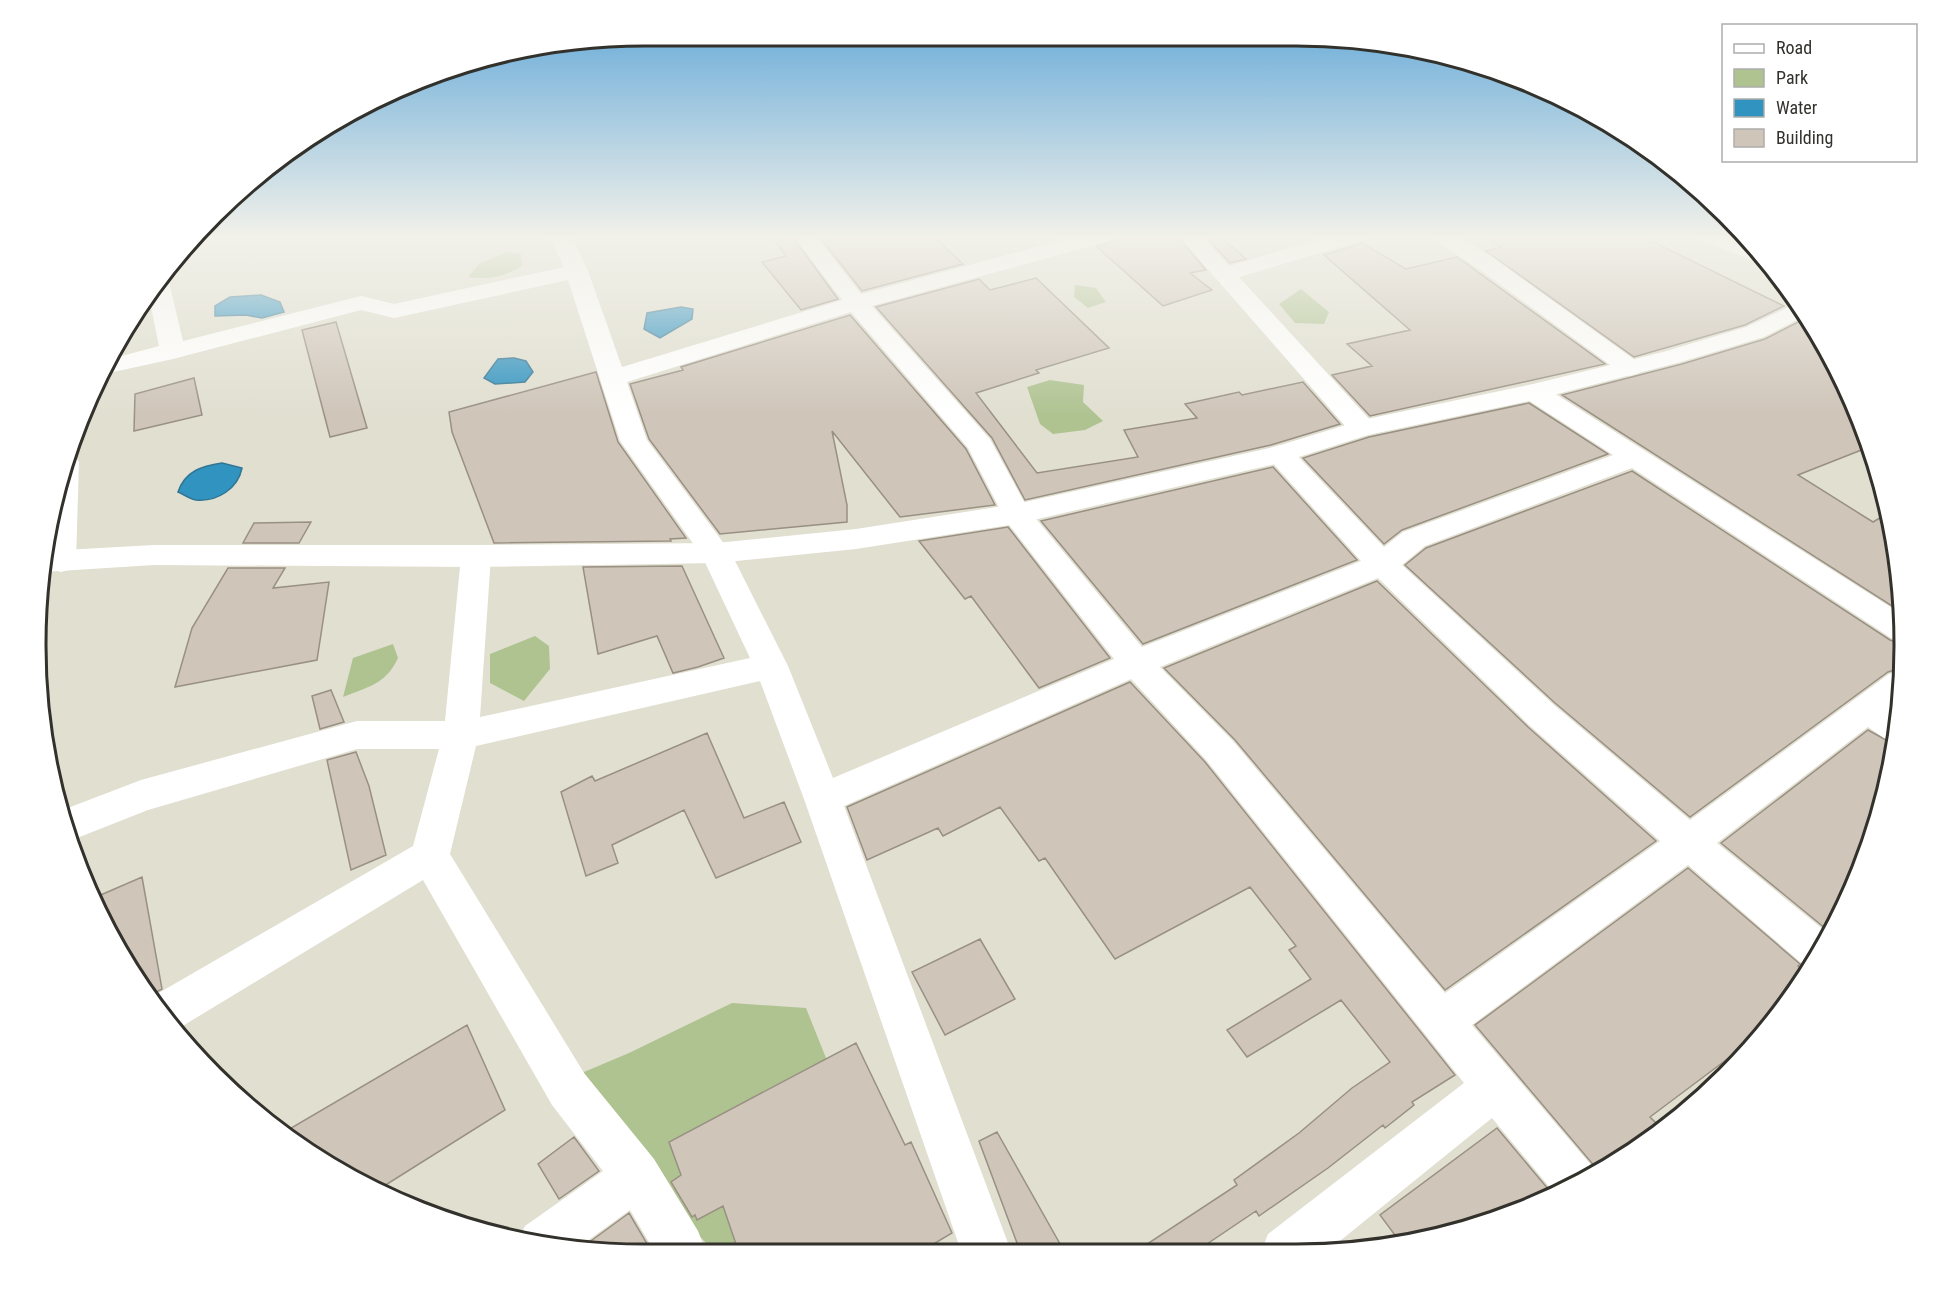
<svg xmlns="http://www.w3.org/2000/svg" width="1941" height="1290" font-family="'Roboto Condensed',sans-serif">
  <rect width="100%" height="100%" fill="#e1dfd0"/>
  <path fill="#afc391" d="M 506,252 L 521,254 L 522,266 C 504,277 488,280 468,277 L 479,264 Z
    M 1075,285 L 1096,288 L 1106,302 L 1088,308 L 1074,297 Z
    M 1301,289 L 1329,312 L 1324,324 L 1295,323 L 1279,304 Z
    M 1050,380 L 1084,385 L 1083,402 L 1103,421 L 1085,430 L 1053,434 L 1040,424 L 1027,387 Z
    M 535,636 L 549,646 L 550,669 L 524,701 L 490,683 L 490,654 Z
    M 393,644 L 398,658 C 386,684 368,687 343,697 L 353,658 Z
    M 732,1003 L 806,1008 L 826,1058 L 845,1124 L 832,1250 L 713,1250 L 584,1117 L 584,1072 L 629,1053 Z"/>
  <path fill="#3193c0" stroke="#317693" stroke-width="1.5" d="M 261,295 L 280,302 L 284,312 L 262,318 L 246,315 L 215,316 L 215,306 L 230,297 Z
    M 681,307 L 693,309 L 692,319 L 660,338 L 644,329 L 647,313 Z
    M 514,358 L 526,361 L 533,372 L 525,382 L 495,384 L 484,378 L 498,359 Z
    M 222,463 L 242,468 C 238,488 218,502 196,500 C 190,499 183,494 178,492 C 185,471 202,466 222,463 Z"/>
  <path fill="#cfc5b9" stroke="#999084" stroke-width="1.5" d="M 771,235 L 791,235 L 838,299 L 801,310 L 762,262 L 786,256 Z
    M 818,235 L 932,235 L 963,264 L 862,291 Z
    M 1128,235 L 1176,235 L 1206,270 L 1190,273 L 1212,290 L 1163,306 L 1097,247 Z
    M 1204,235 L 1219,235 L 1246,259 L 1230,263 Z
    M 1482,235 L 1639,235 L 1784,306 L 1745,325 L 1634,357 L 1486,251 L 1501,247 Z
    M 1362,243 L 1406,269 L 1457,257 L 1605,364 L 1370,416 L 1332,375 L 1372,366 L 1347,344 L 1410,330 L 1324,255 Z
    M 1036,278 L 1109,348 L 1036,370 L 1039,373 L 976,393 L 1037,473 L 1138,457 L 1124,430 L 1197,418 L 1185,404 L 1239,392 L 1242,395 L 1303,382 L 1340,424 L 1271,445 L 1025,500 L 992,438 L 876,307 L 979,279 L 990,290 Z
    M 850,315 L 966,449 L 995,505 L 900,517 L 832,431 L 847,505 L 847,522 L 720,534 L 649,439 L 630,384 L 683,370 L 681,367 Z
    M 1806,318 L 1842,376 L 1869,447 L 1798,475 L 1873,522 L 1888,513 L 1903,613 L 1562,395 L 1682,364 L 1765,339 Z
    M 336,322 L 367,428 L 330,437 L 302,330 Z
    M 596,372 L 618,442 L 686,538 L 670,539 L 671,541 L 494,543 L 452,432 L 449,412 Z
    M 194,378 L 202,415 L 134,431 L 135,394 Z
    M 1529,403 L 1608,454 L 1402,530 L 1384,544 L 1303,458 L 1369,437 Z
    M 1273,467 L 1357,560 L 1143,644 L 1041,521 Z
    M 1632,471 L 1890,640 L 1902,644 L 1902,668 L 1888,672 L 1690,817 L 1555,703 L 1405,565 L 1426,548 Z
    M 311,522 L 299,543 L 243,543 L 254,523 Z
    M 1008,527 L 1110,658 L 1039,688 L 971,596 L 965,599 L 919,541 Z
    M 682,566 L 724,658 L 698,667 L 673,673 L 657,636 L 598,654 L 583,567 Z
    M 228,568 L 285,568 L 273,588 L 329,582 L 317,660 L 175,687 L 192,628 Z
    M 1377,581 L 1528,727 L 1656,841 L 1445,990 L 1235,740 L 1164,668 Z
    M 1130,682 L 1205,762 L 1455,1075 L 1412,1102 L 1414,1105 L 1385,1128 L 1383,1125 L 1328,1168 L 1259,1216 L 1256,1211 L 1195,1252 L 1135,1252 L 1237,1185 L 1234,1180 L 1299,1133 L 1352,1088 L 1390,1062 L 1341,1000 L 1247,1057 L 1227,1030 L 1311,979 L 1289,950 L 1296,946 L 1250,887 L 1115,959 L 1045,858 L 1039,861 L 1000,807 L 943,836 L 938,828 L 867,860 L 847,807 Z
    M 331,690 L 344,722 L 320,729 L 312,696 Z
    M 1868,730 L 1895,745 L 1873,841 L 1831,933 L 1721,843 Z
    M 707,733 L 744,818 L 784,802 L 801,842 L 716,878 L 684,810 L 612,845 L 618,863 L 586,876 L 561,792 L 592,776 L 595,781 Z
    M 356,752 L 369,786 L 386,855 L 351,870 L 327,760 Z
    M 1688,868 L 1800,964 L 1798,966 L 1806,973 L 1766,1030 L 1650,1117 L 1656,1123 L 1596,1168 L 1475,1025 Z
    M 142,877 L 162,989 L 149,996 L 118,950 L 96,897 Z
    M 980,939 L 1015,999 L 945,1035 L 912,972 Z
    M 467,1025 L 505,1110 L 376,1191 L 286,1131 Z
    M 856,1043 L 905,1145 L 911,1142 L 952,1233 L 922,1251 L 738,1250 L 723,1206 L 697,1220 L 695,1215 L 692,1217 L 671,1182 L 681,1175 L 669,1142 Z
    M 1497,1128 L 1554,1196 L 1453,1233 L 1400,1242 L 1380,1215 Z
    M 997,1132 L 1064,1251 L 1020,1251 L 979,1141 Z
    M 574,1137 L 599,1171 L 559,1199 L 538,1164 Z
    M 629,1213 L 649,1247 L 580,1249 Z"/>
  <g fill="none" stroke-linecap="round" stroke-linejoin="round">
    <path fill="#fff" fill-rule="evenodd" d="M 549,235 L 571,235 L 588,271 L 622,367 L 842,300 L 793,235 L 815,235 L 861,294 L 1081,235 L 1116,235 L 1113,240 L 872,306 L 990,439 L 1028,509 L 1142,647 L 1361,561 L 1270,460 L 1266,454 L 1270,448 L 1280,445 L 1290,448 L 1384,547 L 1403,532 L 1613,455 L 1525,398 L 1521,392 L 1525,386 L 1534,384 L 1543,386 L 1903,615 L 1903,642 L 1891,638 L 1632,468 L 1425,546 L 1402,565 L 1554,705 L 1690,820 L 1889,674 L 1902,670 L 1901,702 L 1893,707 L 1900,712 L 1896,743 L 1887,740 L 1868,727 L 1717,843 L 1830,935 L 1823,950 L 1810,968 L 1806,967 L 1688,865 L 1472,1025 L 1597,1172 L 1556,1195 L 1492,1118 L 1325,1253 L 1261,1252 L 1268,1234 L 1464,1083 L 1207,761 L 1131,679 L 844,806 L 1011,1251 L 961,1251 L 804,799 L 760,681 L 476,746 L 450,854 L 584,1073 L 654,1159 L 698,1231 L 705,1249 L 653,1249 L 630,1210 L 576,1249 L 565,1249 L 519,1238 L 525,1226 L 603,1171 L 552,1105 L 423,880 L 176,1030 L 162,1016 L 150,998 L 413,846 L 439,749 L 357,749 L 148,810 L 72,840 L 60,811 L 141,780 L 357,721 L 445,721 L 461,556 L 465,549 L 476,545 L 487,549 L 491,556 L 480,717 L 750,658 L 702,556 L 620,441 L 568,280 L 394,318 L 361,310 L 173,359 L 104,374 L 114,358 L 159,346 L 149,297 L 161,276 L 169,282 L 183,341 L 361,296 L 394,304 L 564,267 ZM 851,312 L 968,448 L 1006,521 L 1114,659 L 833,778 L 788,666 L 731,553 L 647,440 L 627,382 ZM 1378,578 L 1529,725 L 1660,841 L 1445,993 L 1233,741 L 1160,667 Z
      M 1178,235 L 1201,235 L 1229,266 L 1333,235 L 1367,235 L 1364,240 L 1239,277 L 1372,422 L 1376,428 L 1372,434 L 1362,436 L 1352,434 Z
      M 1431,235 L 1457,235 L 1495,259 L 1639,363 L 1643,368 L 1639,373 L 1630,376 L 1621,373 L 1479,269 L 1434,240 Z
      M 1697,235 C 1731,233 1743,236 1767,261 L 1754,261 L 1700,240 Z
      M 68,454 L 75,456 L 79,462 L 76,561 L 72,569 L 61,572 L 50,569 L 46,561 L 46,551 L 57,488 Z"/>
    <path fill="#fff" fill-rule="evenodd" d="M 1797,303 L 1805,316 L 1764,337 L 1681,362 L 1534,400 L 1368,435 L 1280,463 L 1016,524 L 856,549 L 716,563 L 476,567 L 154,565 L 43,572 L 46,551 L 154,545 L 476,545 L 716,543 L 856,529 L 1016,504 L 1274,447 L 1362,420 L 1533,384 L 1663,352 L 1746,327 Z"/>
  </g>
  <linearGradient id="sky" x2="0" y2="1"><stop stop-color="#5fa7d8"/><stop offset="0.57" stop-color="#f2f1ea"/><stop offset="1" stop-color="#f2f1ea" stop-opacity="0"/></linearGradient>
  <rect width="1941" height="415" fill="url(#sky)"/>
  <path d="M0 0H1941V1290H0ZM644 46H1296A598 598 0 0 1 1894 644V646A598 598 0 0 1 1296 1244H644A598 598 0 0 1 46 646V644A598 598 0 0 1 644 46Z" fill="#fff" fill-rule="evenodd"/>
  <path fill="none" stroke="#32312b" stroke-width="3" d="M644 46H1296A598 598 0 0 1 1894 644V646A598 598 0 0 1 1296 1244H644A598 598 0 0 1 46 646V644A598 598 0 0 1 644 46Z"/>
  <rect x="1722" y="24" width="195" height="138" fill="#ffffff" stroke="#adadaa" stroke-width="1.5"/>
  <rect x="1734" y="44" width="30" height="9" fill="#ffffff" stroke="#adadaa" stroke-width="1.5"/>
  <text x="1776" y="54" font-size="18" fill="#32312b">Road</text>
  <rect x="1734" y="69" width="30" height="18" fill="#afc391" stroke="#adadaa" stroke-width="1.5"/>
  <text x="1776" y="84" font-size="18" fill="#32312b">Park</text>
  <rect x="1734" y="99" width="30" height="18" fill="#3193c0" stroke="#adadaa" stroke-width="1.5"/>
  <text x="1776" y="114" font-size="18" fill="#32312b">Water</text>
  <rect x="1734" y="129" width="30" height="18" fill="#cfc5b9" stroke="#adadaa" stroke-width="1.5"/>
  <text x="1776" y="144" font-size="18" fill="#32312b">Building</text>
</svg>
